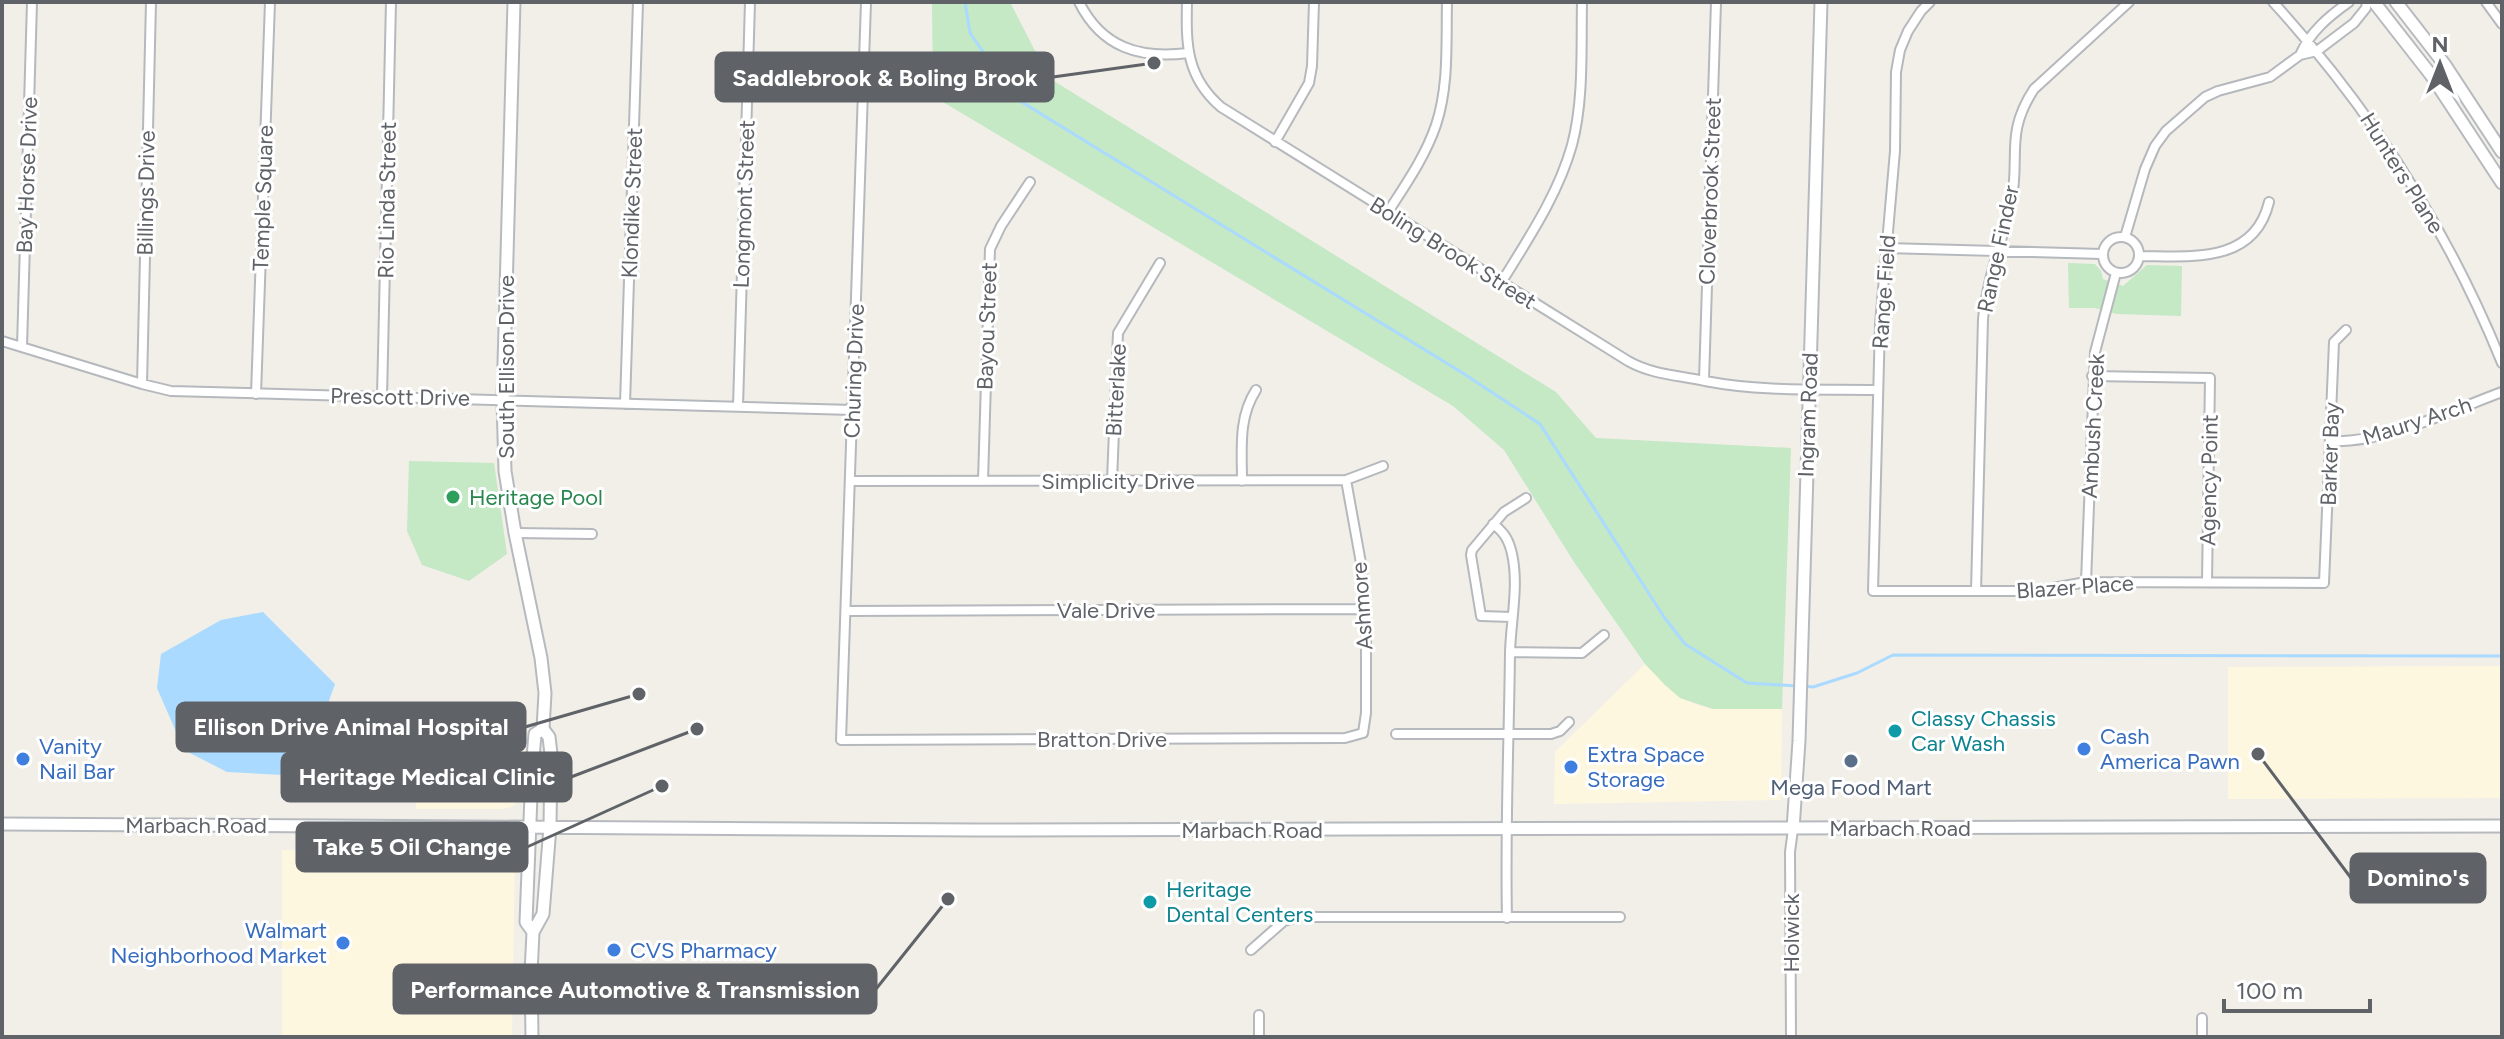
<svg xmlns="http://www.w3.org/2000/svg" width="2504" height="1039" font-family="Figtree,sans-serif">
  <rect width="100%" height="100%" fill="#f1efe8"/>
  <path fill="#fef7e0" d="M 1645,664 L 1680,698 L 1698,705 L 1713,709 L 1782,709 L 1781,800 L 1554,804 L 1555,752 Z
    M 2502,666 L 2502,798 L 2228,799 L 2228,667 Z
    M 527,714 L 522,797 L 518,802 L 511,807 L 503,809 L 416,809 L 417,716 Z
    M 282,850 L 506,851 L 515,855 L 512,1037 L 282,1037 Z"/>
  <path fill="#c5e8c5" d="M 932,2 L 1010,2 L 1049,78 L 1556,392 L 1596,438 L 1791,448 L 1782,709 L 1713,709 L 1680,698 L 1665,685 L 1645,664 L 1574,562 L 1504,450 L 1453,406 L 933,96 Z
    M 2068,263 L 2095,264 L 2101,271 L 2103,279 L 2123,286 L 2147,265 L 2182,266 L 2181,316 L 2117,314 L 2095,308 L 2069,308 Z
    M 409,461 L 494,463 L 507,554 L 469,581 L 422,565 L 407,531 Z"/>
  <path fill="#aadaff" d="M 263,612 L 335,684 L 302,776 L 227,772 L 184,750 L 157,688 L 161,654 L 221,620 Z"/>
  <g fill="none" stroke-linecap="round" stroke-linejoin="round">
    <path stroke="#aadaff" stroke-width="3" d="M 965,2 L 970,33 L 1015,98 L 1461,372 L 1540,424 L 1664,617 L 1685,644 L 1747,683 L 1798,686
      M 1805,686 L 1813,687 L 1857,673 L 1893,655 L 2502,656"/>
    <g stroke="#b5b8bc" stroke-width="12">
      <path id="street" d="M 866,2 L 841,740 L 1345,738 L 1363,733 L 1366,713 L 1366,609 L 1361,563 L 1346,480
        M 1079,2 C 1102,48 1140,59 1188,53
        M 1187,2 C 1186,44 1186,77 1221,107 L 1628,361 C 1653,375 1678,375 1705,381 C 1762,392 1821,389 1878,390
        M 1930,2 L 1921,11 L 1908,31 L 1900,50 L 1896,72 L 1895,151 L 1880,324 L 1873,591 L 2036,591 L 2086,582 L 2324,583 L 2334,342 L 2346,330
        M 2273,2 C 2370,108 2448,230 2502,363
        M 2486,2 L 2502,24
        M 2300,55 C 2310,32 2329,16 2349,2
        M 1275,142 L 1309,83 L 1312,66 L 1314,2
        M 1388,212 C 1406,184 1425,157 1436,125 C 1449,86 1446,43 1447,2
        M2103 255a18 18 0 1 1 36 0a18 18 0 1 1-36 0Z
        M 2125,237 L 2145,169 L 2155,146 L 2166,131 L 2205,97 L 2218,91 L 2270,77 L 2300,55 L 2317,51 L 2354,23 L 2366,8 L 2367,2
        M 1886,248 L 2102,254
        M 2139,256 C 2189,256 2254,265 2269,202
        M 1501,283 C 1528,239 1558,195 1572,145 C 1584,100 1581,48 1582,2
        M 2,341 L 142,384 L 171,391 L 853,410
        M 22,347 L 32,2
        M 2092,376 L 2210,378 L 2207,582
        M 1704,380 L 1716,2
        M 142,384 L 151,2
        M 256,394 L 270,2
        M 382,397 L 391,2
        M 625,404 L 638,2
        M 738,407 L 750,2
        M 2330,441 C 2382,444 2453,410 2502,392
        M 1112,480 L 1118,333 L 1160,263
        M 851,481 L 1346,480 L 1383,466
        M 983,481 L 990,249 L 1001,226 L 1030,182
        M 1242,481 C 1242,449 1238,418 1256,390
        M 1493,524 C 1504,532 1509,540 1512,554 C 1519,585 1511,620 1510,652 C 1509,741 1505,829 1507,918
        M 515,533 L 592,534
        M 2086,582 L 2095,352 L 2116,273
        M 1976,591 L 1983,319 C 1987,279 2002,242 2011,203 C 2021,157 2004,135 2034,89 L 2129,2
        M 847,611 L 1366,609
        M 1512,617 L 1481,616 L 1471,555 L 1472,550 L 1504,512 L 1526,498
        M 1510,652 L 1582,653 L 1604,635
        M 1396,734 L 1551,734 L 1560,731 L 1569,722
        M 1251,950 L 1284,921 L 1299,917 L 1620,917
        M 1259,1015 L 1259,1037
        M 2202,1018 L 2202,1037
        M 1791,1037 L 1790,852 L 1793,829"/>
    </g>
    <g stroke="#b6babf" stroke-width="15">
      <path id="secondary" d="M 514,2 L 503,400 L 505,471 L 515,533 L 541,658 L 545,693 L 543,729 L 549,737 L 551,754 L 550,827 L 543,914 L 533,932 L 531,973 L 532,1037
        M 2374,2 L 2431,75 L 2502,183
        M 2396,2 L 2445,65 L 2502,152
        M 2,824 L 977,830 L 2502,826
        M 1793,829 L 1799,741 L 1821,2
        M 533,932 L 526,922 L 532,770 L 535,734 L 543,729"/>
    </g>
    <use href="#street" stroke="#fff" stroke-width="8"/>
    <use href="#secondary" stroke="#fff" stroke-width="11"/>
  </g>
  <circle fill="#2e9e5b" stroke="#fff" stroke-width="3" cx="453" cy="497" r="8"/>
  <g fill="#0f9aa8" stroke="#fff" stroke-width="3">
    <circle cx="1895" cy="731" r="8"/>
    <circle cx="1150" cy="902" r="8"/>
  </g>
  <g fill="#3f7fe0" stroke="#fff" stroke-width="3">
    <circle cx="2084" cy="749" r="8"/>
    <circle cx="23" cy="759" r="8"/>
    <circle cx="1571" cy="767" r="8"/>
    <circle cx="343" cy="943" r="8"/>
    <circle cx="614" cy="950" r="8"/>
  </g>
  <circle fill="#5c6f8a" stroke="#fff" stroke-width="3" cx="1851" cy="761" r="8"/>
  <g text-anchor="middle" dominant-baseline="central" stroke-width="6" stroke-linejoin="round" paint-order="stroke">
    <g font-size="22" fill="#5f6368" stroke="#fff">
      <text transform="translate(2402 173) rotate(58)">Hunters Plane</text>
      <text transform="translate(27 175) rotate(-88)">Bay Horse Drive</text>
      <text transform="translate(1710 191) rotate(-88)">Cloverbrook Street</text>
      <text transform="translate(146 193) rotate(-89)">Billings Drive</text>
      <text transform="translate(263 198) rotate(-88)">Temple Square</text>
      <text transform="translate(387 200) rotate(-89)">Rio Linda Street</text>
      <text transform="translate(632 203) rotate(-88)">Klondike Street</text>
      <text transform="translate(744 204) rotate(-88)">Longmont Street</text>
      <text transform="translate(1998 249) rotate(-78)">Range Finder</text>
      <text transform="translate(1453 253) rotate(32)">Boling Brook Street</text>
      <text transform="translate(1884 292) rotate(-86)">Range Field</text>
      <text transform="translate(987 326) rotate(-88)">Bayou Street</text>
      <text transform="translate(506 367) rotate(-90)">South Ellison Drive</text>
      <text transform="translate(854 371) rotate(-88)">Churing Drive</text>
      <text transform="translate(1116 390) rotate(-87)">Bitterlake</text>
      <text transform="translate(400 397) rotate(1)">Prescott Drive</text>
      <text transform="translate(1808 415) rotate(-88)">Ingram Road</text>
      <text transform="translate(2417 421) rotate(-18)">Maury Arch</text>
      <text transform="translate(2093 426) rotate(-87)">Ambush Creek</text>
      <text transform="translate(2330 454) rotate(-88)">Barker Bay</text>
      <text transform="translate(2209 480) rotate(-89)">Agency Point</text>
      <text x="1118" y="481">Simplicity Drive</text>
      <text transform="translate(2075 587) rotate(-4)">Blazer Place</text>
      <text transform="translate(1362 606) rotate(-94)">Ashmore</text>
      <text x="1106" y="610">Vale Drive</text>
      <text x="1102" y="739">Bratton Drive</text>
      <text x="196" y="825">Marbach Road</text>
      <text x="1900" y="828">Marbach Road</text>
      <text x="1252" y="830">Marbach Road</text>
      <text transform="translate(1791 933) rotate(-90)">Holwick</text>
    </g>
    <g font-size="22" fill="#27864d" stroke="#fff" text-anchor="start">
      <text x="469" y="497">Heritage Pool</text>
    </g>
    <g font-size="22" fill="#0d838f" stroke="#fff" text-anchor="start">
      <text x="1911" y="718">Classy Chassis<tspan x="1911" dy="25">Car Wash</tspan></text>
      <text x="1166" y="889">Heritage<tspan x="1166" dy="25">Dental Centers</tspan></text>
    </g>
    <g font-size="22" fill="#366cbe" stroke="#fff" text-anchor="start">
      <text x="2100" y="736">Cash<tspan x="2100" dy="25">America Pawn</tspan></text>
      <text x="39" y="746">Vanity<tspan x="39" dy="25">Nail Bar</tspan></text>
      <text x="1587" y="754">Extra Space<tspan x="1587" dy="25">Storage</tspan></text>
      <text x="327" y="930" text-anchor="end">Walmart<tspan x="327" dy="25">Neighborhood Market</tspan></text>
      <text x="630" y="950">CVS Pharmacy</text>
    </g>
    <g font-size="22" fill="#4e5e75" stroke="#fff">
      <text x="1851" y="787">Mega Food Mart</text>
    </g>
  </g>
  <path fill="none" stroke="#5f6368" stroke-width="3" d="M1154 63L1053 77M639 694L525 727M697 729L571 777M662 786L527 847M2258 754L2351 878M948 899L876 989"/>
  <g fill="#5f6368" stroke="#fff" stroke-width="3">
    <circle cx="1154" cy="63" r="8"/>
    <circle cx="639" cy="694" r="8"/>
    <circle cx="697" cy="729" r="8"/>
    <circle cx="662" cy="786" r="8"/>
    <circle cx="2258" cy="754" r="8"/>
    <circle cx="948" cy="899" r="8"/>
  </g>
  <g fill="#5f6368" stroke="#5f6368" stroke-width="3">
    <rect x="716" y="53" width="337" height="48" rx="8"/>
    <rect x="177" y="703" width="348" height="48" rx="8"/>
    <rect x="282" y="753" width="289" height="48" rx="8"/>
    <rect x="297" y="823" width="230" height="48" rx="8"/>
    <rect x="2351" y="854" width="134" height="48" rx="8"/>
    <rect x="394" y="965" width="482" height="48" rx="8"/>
  </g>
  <g font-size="24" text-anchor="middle" font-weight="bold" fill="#fff">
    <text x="885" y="86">Saddlebrook &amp; Boling Brook</text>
    <text x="351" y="735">Ellison Drive Animal Hospital</text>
    <text x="427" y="785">Heritage Medical Clinic</text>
    <text x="412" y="855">Take 5 Oil Change</text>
    <text x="2418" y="886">Domino's</text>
    <text x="635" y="998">Performance Automotive &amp; Transmission</text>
  </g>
  <rect width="2504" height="1039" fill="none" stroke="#5f6368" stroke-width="8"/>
  <g transform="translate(2440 64)" stroke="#ffffff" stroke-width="6" paint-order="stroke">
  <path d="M0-6L14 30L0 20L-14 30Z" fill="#5f6368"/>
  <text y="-12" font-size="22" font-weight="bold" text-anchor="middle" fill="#5f6368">N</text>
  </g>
  <path d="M2224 999v12h146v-12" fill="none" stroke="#5f6368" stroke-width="4"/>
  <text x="2236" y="999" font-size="24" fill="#5f6368" stroke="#ffffff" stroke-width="6" paint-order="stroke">100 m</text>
</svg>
